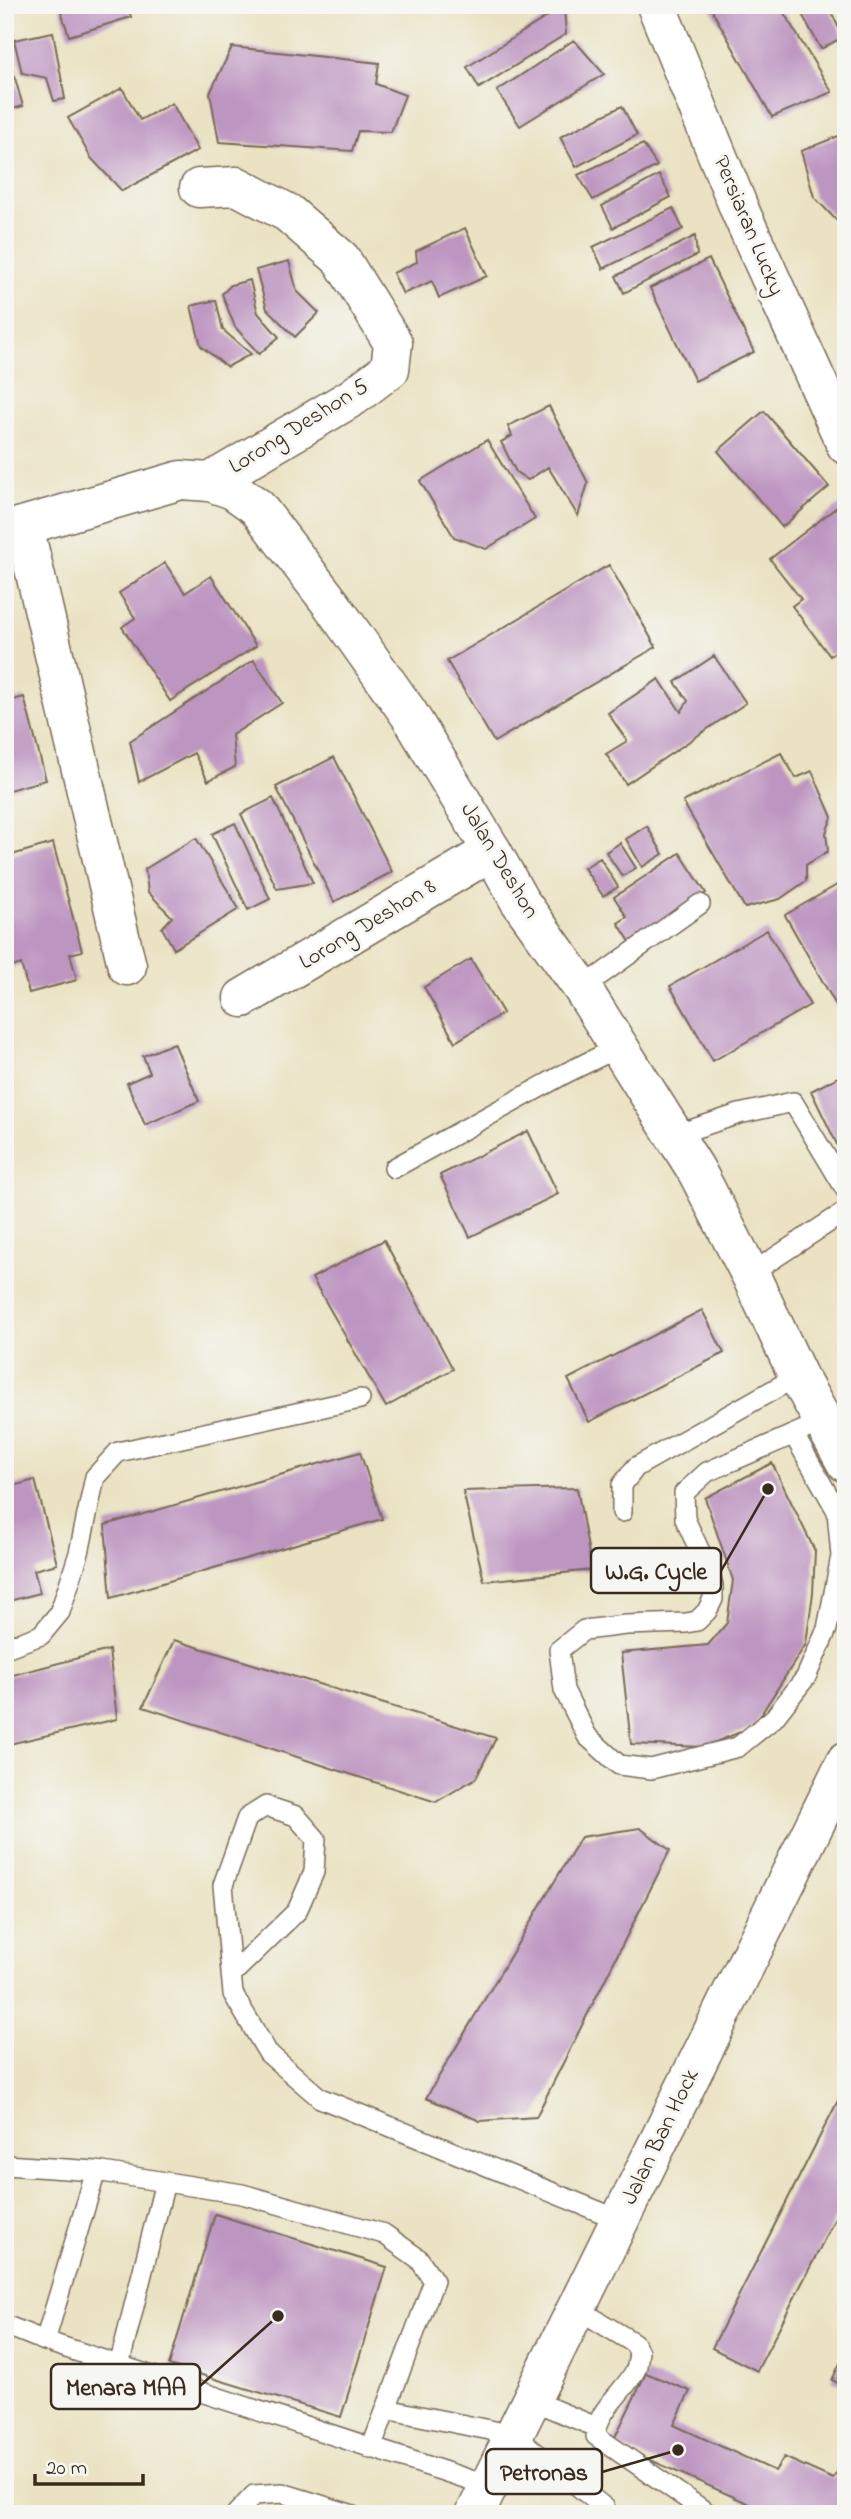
<svg xmlns="http://www.w3.org/2000/svg" width="851" height="2519" font-family="'Indie Flower',sans-serif">
  <rect width="100%" height="100%" fill="#f6f6f2"/>
  <filter id="ink" filterUnits="userSpaceOnUse"><feTurbulence type="fractalNoise" baseFrequency=".0143" numOctaves="2"/><feDisplacementMap in="SourceGraphic" scale="14" xChannelSelector="R" yChannelSelector="G"/><feConvolveMatrix kernelMatrix="1 2 1 2 8 2 1 2 1" color-interpolation-filters="sRGB"/></filter>
  <filter id="wash" filterUnits="userSpaceOnUse"><feTurbulence type="fractalNoise" baseFrequency=".00686" numOctaves="4" result="noise"/><feDisplacementMap in="SourceGraphic" scale="28" xChannelSelector="R" yChannelSelector="G"/><feGaussianBlur stdDeviation="1.57" result="paint"/><feColorMatrix in="noise" values="0 0 0 0 0 0 0 0 0 0 0 0 0 0 0 0 0 1.4 0 .05"/><feComposite in="paint" operator="in"/></filter>
  <g filter="url(#wash)">
    <rect width="100%" height="100%" fill="#eae2c2"/>
    <g id="blocks">
      <path fill="#bd95c1" d="M 59,5 L 127,5 L 131,17 L 69,36 Z
        M 709,5 L 779,5 L 832,92 L 772,117 Z
        M 797,5 L 828,5 L 843,37 L 821,49 Z
        M 564,6 L 566,34 L 479,88 L 467,67 Z
        M 53,32 L 65,99 L 54,101 L 47,78 L 22,73 L 14,40 Z
        M 574,40 L 604,74 L 520,126 L 497,91 Z
        M 5,44 L 23,106 L 5,111 Z
        M 232,47 L 379,63 L 376,84 L 405,95 L 391,132 L 358,131 L 352,151 L 219,142 L 210,93 Z
        M 122,88 L 140,120 L 172,103 L 198,150 L 122,191 L 91,158 L 68,118 Z
        M 622,106 L 637,135 L 576,167 L 560,137 Z
        M 846,133 L 846,226 L 843,227 L 814,197 L 801,151 Z
        M 643,144 L 657,166 L 593,200 L 578,175 Z
        M 659,175 L 671,197 L 613,228 L 602,206 Z
        M 673,208 L 683,229 L 603,269 L 593,247 Z
        M 465,228 L 487,276 L 439,298 L 432,281 L 403,294 L 393,273 L 417,262 L 416,251 Z
        M 695,236 L 697,255 L 624,293 L 616,276 Z
        M 709,259 L 754,352 L 695,381 L 650,288 Z
        M 289,261 L 297,291 L 319,313 L 295,337 L 267,309 L 256,270 Z
        M 250,280 L 258,313 L 279,337 L 259,354 L 235,327 L 222,294 L 231,285 Z
        M 216,300 L 223,330 L 251,354 L 227,367 L 201,346 L 191,306 Z
        M 549,406 L 588,483 L 578,516 L 548,467 L 528,480 L 516,472 L 501,442 L 512,436 L 508,426 Z
        M 764,411 L 829,487 L 782,527 L 718,451 Z
        M 487,440 L 535,519 L 486,549 L 454,537 L 420,481 Z
        M 846,500 L 846,643 L 830,656 L 792,606 L 801,599 L 770,559 Z
        M 165,563 L 185,593 L 211,576 L 256,646 L 170,701 L 122,627 L 135,618 L 119,593 Z
        M 609,565 L 656,647 L 494,742 L 447,661 Z
        M 714,656 L 746,703 L 626,784 L 606,754 L 627,741 L 608,713 L 659,679 L 681,712 L 688,701 L 675,682 Z
        M 254,660 L 282,703 L 232,735 L 235,767 L 208,781 L 194,753 L 139,782 L 130,741 Z
        M 24,697 L 46,780 L 5,791 L 5,702 Z
        M 781,753 L 796,778 L 812,771 L 832,817 L 826,833 L 828,851 L 806,865 L 806,881 L 780,899 L 745,908 L 683,802 Z
        M 334,757 L 392,872 L 334,902 L 276,787 Z
        M 273,798 L 313,883 L 277,889 L 241,814 Z
        M 235,823 L 270,899 L 248,910 L 212,834 Z
        M 647,826 L 663,854 L 642,867 L 626,839 Z
        M 196,838 L 239,909 L 174,949 L 162,928 L 172,917 L 148,892 L 145,869 Z
        M 53,843 L 82,951 L 70,954 L 77,980 L 29,993 L 21,964 L 9,968 L 5,954 L 5,857 Z
        M 620,843 L 636,868 L 622,876 L 606,852 Z
        M 680,853 L 706,893 L 631,943 L 618,923 L 627,917 L 614,897 Z
        M 600,858 L 618,887 L 603,896 L 584,868 Z
        M 844,881 L 846,999 L 836,1005 L 785,915 Z
        M 767,930 L 810,1005 L 713,1061 L 670,986 Z
        M 471,959 L 503,1013 L 455,1042 L 424,987 Z
        M 174,1043 L 199,1101 L 145,1125 L 127,1083 L 150,1073 L 143,1056 Z
        M 846,1073 L 846,1163 L 811,1091 Z
        M 528,1131 L 558,1194 L 470,1237 L 440,1175 Z
        M 384,1240 L 453,1369 L 386,1407 L 312,1278 Z
        M 702,1310 L 724,1353 L 589,1422 L 568,1379 Z
        M 360,1452 L 382,1519 L 111,1598 L 105,1525 Z
        M 772,1463 L 815,1551 L 813,1593 L 806,1644 L 753,1727 L 703,1747 L 631,1744 L 621,1653 L 708,1645 L 727,1623 L 733,1580 L 705,1498 Z
        M 35,1480 L 57,1564 L 34,1570 L 40,1593 L 5,1602 L 5,1488 Z
        M 577,1488 L 592,1570 L 484,1581 L 463,1491 Z
        M 174,1640 L 496,1738 L 476,1778 L 436,1802 L 143,1707 Z
        M 109,1650 L 117,1719 L 5,1745 L 5,1677 Z
        M 640,1828 L 670,1850 L 536,2117 L 480,2121 L 426,2098 L 581,1837 Z
        M 846,2085 L 846,2197 L 757,2371 L 712,2348 Z
        M 215,2214 L 387,2267 L 341,2417 L 169,2365 Z
        M 846,2351 L 846,2387 L 832,2380 Z
        M 646,2373 L 690,2391 L 674,2425 L 775,2471 L 784,2457 L 833,2479 L 844,2460 L 846,2461 L 846,2514 L 757,2514 L 759,2508 L 612,2443 Z"/>
    </g>
  </g>
  <g filter="url(#ink)">
    <use href="#blocks" fill-opacity="0" stroke="#786a57" stroke-width="2"/>
    <g fill="none" stroke-linecap="round" stroke-linejoin="round">
      <g stroke="#786a57" stroke-width="22">
        <path id="lane" d="M 582,988 L 700,904
          M 675,1135 L 739,1114 L 793,1102 L 846,1190
          M 394,1168 L 566,1073 L 619,1047
          M 750,1274 L 846,1211
          M 794,1435 L 837,1511 L 841,1556 L 827,1629 L 806,1677 L 774,1718 L 738,1747 L 651,1769 L 619,1765 L 587,1736 L 564,1690 L 559,1650 L 584,1630 L 626,1625 L 686,1623 L 697,1621 L 707,1611 L 713,1599 L 713,1585 L 709,1571 L 685,1519 L 684,1493 L 707,1472 L 822,1422
          M 622,1512 L 622,1485 L 636,1467 L 798,1376
          M 5,1648 L 41,1635 L 60,1612 L 79,1553 L 95,1477 L 118,1452 L 360,1399
          M 231,1975 L 297,1911 L 314,1872 L 316,1839 L 296,1816 L 266,1806 L 247,1818 L 223,1885 L 233,1994 L 268,2053 L 320,2098 L 620,2220
          M 5,2165 L 96,2171 L 242,2194 L 384,2234 L 419,2259 L 434,2281 L 371,2449
          M 576,2308 L 634,2343 L 639,2352 C 638,2357 638,2364 636,2369 C 626,2391 596,2410 596,2436 L 709,2514
          M 5,2325 L 45,2341 L 489,2486
          M 45,2341 L 96,2171
          M 119,2366 L 165,2182
          M 531,2400 L 596,2427
          M 386,2409 L 514,2435 L 605,2508 L 604,2514
          M 236,2514 L 254,2495 L 282,2493 L 350,2514"/>
      </g>
      <g stroke="#786a57" stroke-width="41">
        <path id="street" d="M 656,5 L 741,213 L 846,445
          M 199,188 L 237,186 L 288,213 L 341,259 L 393,343 L 390,369 L 353,397 L 210,482
          M 24,526 L 127,966
          M 243,998 L 492,851"/>
      </g>
      <g stroke="#786a57" stroke-width="41">
        <path id="secondary" d="M 5,531 L 181,480 L 210,482 L 233,490 L 257,507 L 332,605 L 409,714 L 492,851 L 519,900 L 582,988 L 696,1170 L 750,1274 L 798,1376 L 846,1463
          M 475,2514 L 846,1761"/>
      </g>
      <use href="#lane" stroke="#fff" stroke-width="19"/>
      <use href="#street" stroke="#fff" stroke-width="38"/>
      <use href="#secondary" stroke="#fff" stroke-width="38"/>
    </g>
  </g>
  <g text-anchor="middle" dominant-baseline="central" stroke-width="6" stroke-linejoin="round" paint-order="stroke">
    <g font-size="23" fill="#3b2a1e" stroke="#f6f6f2">
      <text transform="translate(748 226) rotate(67)">Persiaran Lucky</text>
      <text transform="translate(299 427) rotate(-32)">Lorong Deshon 5</text>
      <text transform="translate(499 861) rotate(59)">Jalan Deshon</text>
      <text transform="translate(368 925) rotate(-31)">Lorong Deshon 8</text>
      <text transform="translate(661 2137) rotate(-64)">Jalan Ban Hock</text>
    </g>
  </g>
  <path fill="none" stroke="#3b2a1e" stroke-width="2.5" d="M768 1489L721 1571M278 2316L200 2386M678 2450L602 2472"/>
  <g fill="#3b2a1e" stroke="#f6f6f2" stroke-width="2.5">
    <circle cx="768" cy="1489" r="7"/>
    <circle cx="278" cy="2316" r="7"/>
    <circle cx="678" cy="2450" r="7"/>
  </g>
  <g fill="#f6f6f2" stroke="#3b2a1e" stroke-width="2.5">
    <rect x="591" y="1548" width="130" height="45" rx="7"/>
    <rect x="51" y="2364" width="149" height="45" rx="7"/>
    <rect x="486" y="2449" width="116" height="45" rx="7"/>
  </g>
  <g font-size="24" text-anchor="middle" font-weight="bold" fill="#3b2a1e">
    <text x="656" y="1579">W.G. Cycle</text>
    <text x="126" y="2395">Menara MAA</text>
    <text x="544" y="2480">Petronas</text>
  </g>
  <rect width="851" height="2519" fill="none" stroke="#f6f6f2" stroke-width="28"/>
  <path d="M35 2474v10h108v-10" fill="none" stroke="#3b2a1e" stroke-width="3.5"/>
  <text x="46" y="2474" font-size="21" fill="#3b2a1e" stroke="#f6f6f2" stroke-width="5" paint-order="stroke">20 m</text>
</svg>
